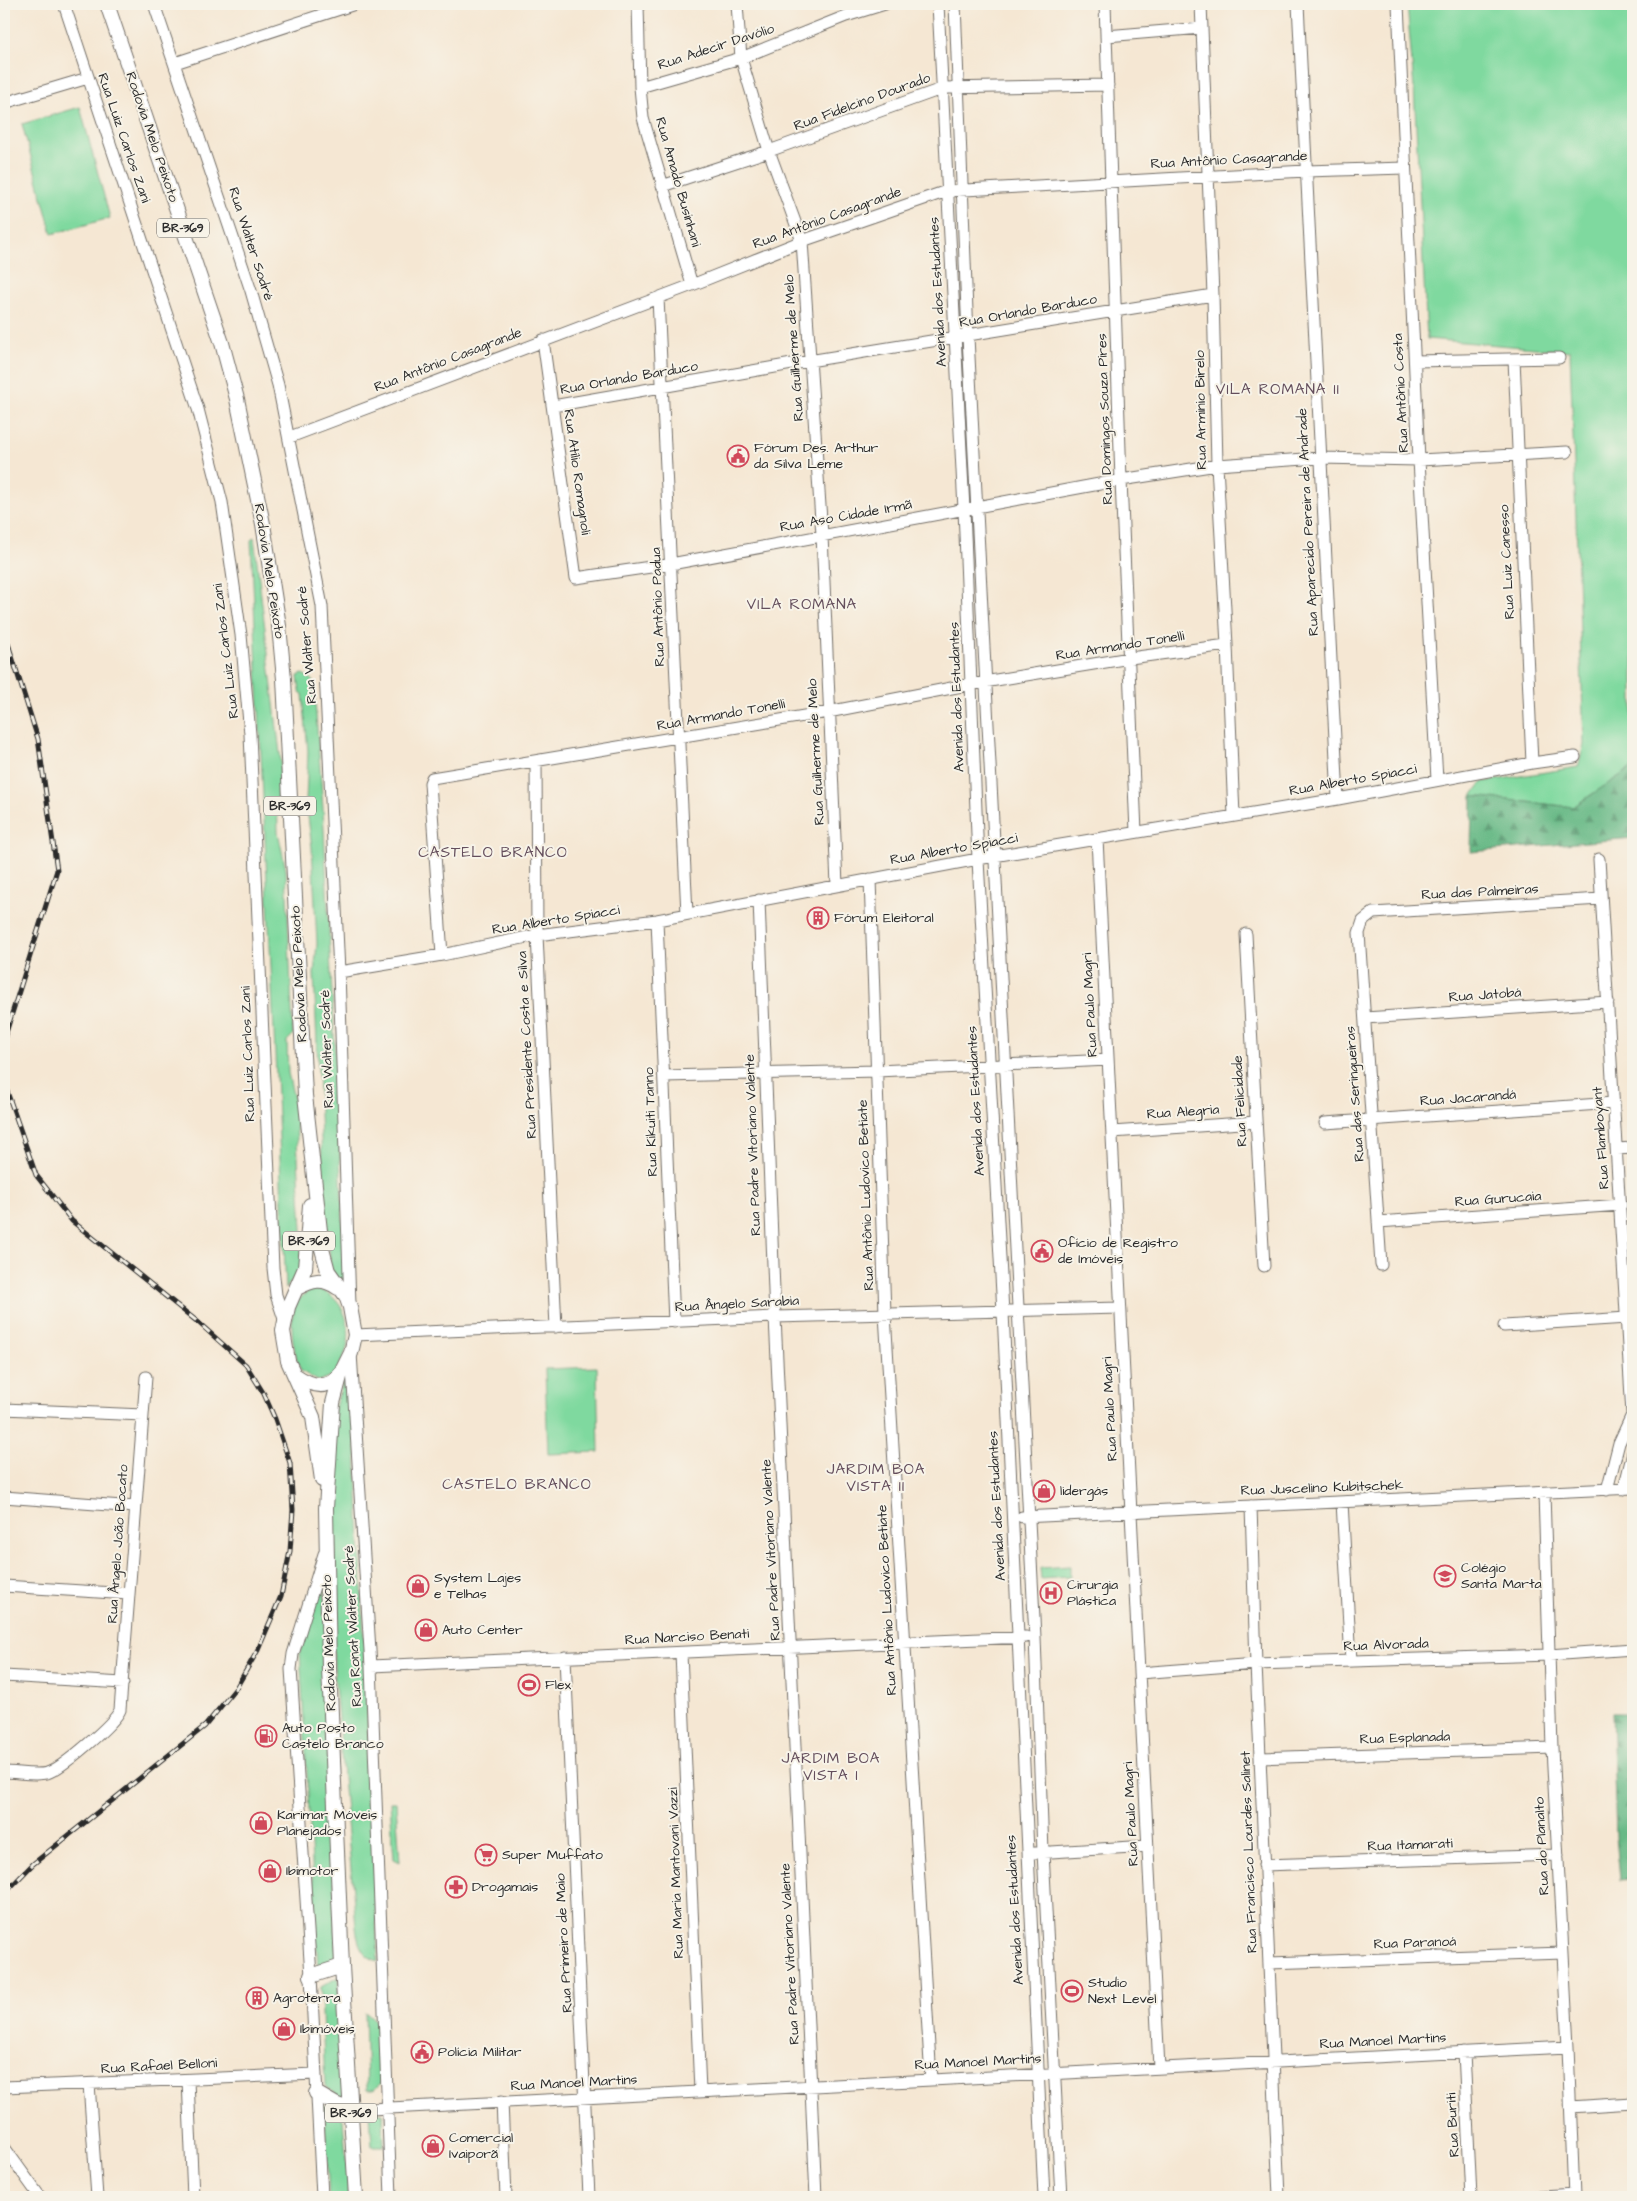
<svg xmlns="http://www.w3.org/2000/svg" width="1637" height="2201" font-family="'Architects Daughter',sans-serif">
  <defs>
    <pattern id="forest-firs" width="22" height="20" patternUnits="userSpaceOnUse" patternTransform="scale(1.25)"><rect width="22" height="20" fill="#67b986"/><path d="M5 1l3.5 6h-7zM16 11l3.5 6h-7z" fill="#55976e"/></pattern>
  </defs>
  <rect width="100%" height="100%" fill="#f7f3e8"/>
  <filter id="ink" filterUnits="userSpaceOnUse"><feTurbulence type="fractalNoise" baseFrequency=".02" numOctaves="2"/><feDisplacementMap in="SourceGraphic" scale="10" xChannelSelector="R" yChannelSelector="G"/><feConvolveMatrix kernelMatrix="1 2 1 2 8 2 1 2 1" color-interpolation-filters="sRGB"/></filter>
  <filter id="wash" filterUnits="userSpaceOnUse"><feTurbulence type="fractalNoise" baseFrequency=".0096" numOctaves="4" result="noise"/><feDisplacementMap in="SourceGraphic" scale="20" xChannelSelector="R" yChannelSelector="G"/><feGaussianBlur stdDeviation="1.12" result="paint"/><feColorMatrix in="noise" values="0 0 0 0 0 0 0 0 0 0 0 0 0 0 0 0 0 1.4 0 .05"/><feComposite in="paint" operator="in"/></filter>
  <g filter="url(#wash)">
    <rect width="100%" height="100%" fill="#f5e7d3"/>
    <path fill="#7fd99f" stroke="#558265" d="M 1407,4 L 1633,4 L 1633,767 L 1573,807 L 1472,796 L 1482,782 L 1578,767 L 1584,744 L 1570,351 L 1427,339 L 1414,88 Z
      M 80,107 L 110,218 L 52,234 L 22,124 Z
      M 254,537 L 281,762 L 277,796 L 278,832 L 286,870 L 293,1035 L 287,1041 L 288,1073 L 295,1103 L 303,1247 L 301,1269 L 286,1288 L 251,540 Z
      M 303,674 L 312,680 L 314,688 L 323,808 L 346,1281 L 337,1278 L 331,1269 L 323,1185 L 314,974 L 317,944 L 312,848 L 306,801 L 308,752 L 303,694 L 300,692 L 298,676 Z
      M 312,1289 C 337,1289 352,1319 348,1342 C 347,1353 339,1365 335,1375 L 318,1381 L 301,1371 C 294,1353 289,1329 294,1309 C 296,1300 305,1294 312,1289 Z
      M 352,1355 L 378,1961 C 361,1956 358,1943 356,1927 L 335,1684 L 326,1508 L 335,1407 Z
      M 597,1367 L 599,1452 L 548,1454 L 545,1369 Z
      M 1070,1566 L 1070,1577 L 1041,1579 L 1040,1568 Z
      M 324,1572 L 337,1960 L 318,1969 L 300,1652 Z
      M 390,1802 L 396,1802 L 400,1862 L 394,1859 Z
      M 338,1977 L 345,2100 L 325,2086 L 321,1987 Z
      M 365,2012 L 378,2023 L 381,2083 L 374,2090 L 367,2090 Z
      M 324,2105 L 343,2119 L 349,2197 L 329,2197 Z
      M 377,2111 L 383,2114 L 384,2146 L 372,2146 L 370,2112 Z"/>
    <path fill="url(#forest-firs)" stroke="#497258" d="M 1633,767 L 1633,838 L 1471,852 L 1472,796 L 1573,807 Z
      M 1633,1712 L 1633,1879 L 1620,1880 L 1616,1837 L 1612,1712 Z"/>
  </g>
  <g filter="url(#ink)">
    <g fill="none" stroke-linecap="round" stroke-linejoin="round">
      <g stroke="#726d66" stroke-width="13">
        <path id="minor" d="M 64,4 L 198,409 L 222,502 L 241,635 L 250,734 L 273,1268 L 276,1295 L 284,1319
          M 154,4 L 251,291 L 278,385 L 322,606 L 339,972 L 350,1305
          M 638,4 L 640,87 L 643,118 L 692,285
          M 737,4 L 741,58 L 769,151 L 802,241 L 822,535 L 837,885
          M 938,4 L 964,509 L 978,860 L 1003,1312 L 1044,2197
          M 955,4 L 968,337 L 1035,1637 L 1043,1852 L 1061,2197
          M 1105,4 L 1121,480 L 1136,832
          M 1201,4 L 1213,295 L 1217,465 L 1227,645 L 1234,816
          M 1298,4 L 1338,799
          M 1398,4 L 1419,460 L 1437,780
          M 1106,36 L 1202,28
          M 175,63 L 355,4
          M 640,87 L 741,58 L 846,16 L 885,4
          M 4,103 L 88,78
          M 662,186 L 769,151 L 944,88 L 1108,85
          M 658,298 L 687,914
          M 543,340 L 576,578 L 671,564 L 1121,480 L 1217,465 L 1320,458 L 1419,460 L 1567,452
          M 1514,359 L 1532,763
          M 1415,361 L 1559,358
          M 553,406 L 809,361 L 1213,295
          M 290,437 L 692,285 L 802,241 L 947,191 L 1306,171 L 1405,168
          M 536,761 L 537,935 L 556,1327
          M 1097,839 L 1159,2068
          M 1599,859 L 1633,1431
          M 870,879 L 885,1314 L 931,2080
          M 759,900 L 775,1317 L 816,2197
          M 657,920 L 674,1322
          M 1246,934 L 1264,1266
          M 442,955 L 430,783 L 432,778 L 828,712 L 972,684 L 1130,658 L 1227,645
          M 339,972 L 442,955 L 537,935 L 657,920 L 994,856 L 1338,799 L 1532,763 L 1575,757
          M 1365,1018 L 1608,1002
          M 664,1076 L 877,1071 L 1108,1060
          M 1325,1123 L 1614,1103
          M 1112,1132 L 1256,1122
          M 1617,1149 L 1633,1148
          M 1378,1222 L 1621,1205
          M 1381,1265 L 1359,933 L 1363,921 L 1373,913 L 1601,899
          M 1504,1326 L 1627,1318
          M 355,1335 L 775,1317 L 1120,1308
          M 351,1353 L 371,1666 L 391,2197
          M 4,1409 L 143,1415
          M 1624,1489 L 1633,1452
          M 1607,1490 L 1619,1443 L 1631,1417
          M 1544,1493 L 1552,1748 L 1568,2047 L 1574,2197
          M 4,1497 L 135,1507
          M 1342,1502 L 1351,1661
          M 1251,1506 L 1256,1664 L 1279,2197
          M 1022,1517 L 1633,1488
          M 4,1586 L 129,1594
          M 681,1653 L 700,2091
          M 565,1657 L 589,2197
          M 371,1666 L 1026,1637
          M 1139,1673 L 1256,1664 L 1549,1655 L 1633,1649
          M 4,1676 L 123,1683
          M 1260,1758 L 1552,1748
          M 4,1772 C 17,1772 34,1776 47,1773 C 61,1769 115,1723 120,1710 L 146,1377
          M 1035,1853 L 1148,1846
          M 1264,1865 L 1558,1855
          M 1269,1963 L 1563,1953
          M 1464,2052 L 1471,2197
          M 188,2080 L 193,2197
          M 89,2084 L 97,2197
          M 4,2087 L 316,2074
          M 502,2101 L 506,2197
          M 1570,2107 L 1633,2103
          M 351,2110 L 1568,2047
          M 4,2147 L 40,2197
          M 322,2197 L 311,1976 L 291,1669 L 293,1654 L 324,1554
          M 1527,2197 L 1574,2194"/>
      </g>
      <g stroke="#726d66" stroke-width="16">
        <path id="major" d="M 107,4 L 222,343 L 237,399 L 263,524 L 279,626 L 284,679 L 305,1095 L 322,1249 L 328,1271 L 346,1296 L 350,1307 L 355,1335 L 351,1353 L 341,1373 L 333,1403 L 326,1508 L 329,1668 L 342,1966 L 356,2197
          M 310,1205 L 305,1268 L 288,1307 L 283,1331 L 288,1361 L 313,1417 L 322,1480
          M 297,1288 C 313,1280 322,1277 338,1288
          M 295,1375 C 311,1386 328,1391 341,1373
          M 311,1976 L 342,1966
          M 316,2093 L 335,2104 L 351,2110"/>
      </g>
      <use href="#minor" stroke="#fff" stroke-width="11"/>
      <use href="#major" stroke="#fff" stroke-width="14"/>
      <g stroke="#2b2b2b" stroke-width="5">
        <path id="rail" d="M 4,631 L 38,739 L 57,870 L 4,1039
          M 4,1083 L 36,1175 L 72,1221 L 199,1323 L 246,1365 L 264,1394 L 275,1419 L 290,1463 L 293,1510 L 290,1551 L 281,1596 L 258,1650 L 236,1688 L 205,1726 L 33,1864 L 4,1894"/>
      </g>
      <use href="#rail" stroke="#f7f3e8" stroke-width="3" stroke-dasharray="9" stroke-linecap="butt"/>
    </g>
  </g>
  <defs>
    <g id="civic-ring" transform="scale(1.125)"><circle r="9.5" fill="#f7f3e8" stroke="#d1495b" stroke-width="1.5"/><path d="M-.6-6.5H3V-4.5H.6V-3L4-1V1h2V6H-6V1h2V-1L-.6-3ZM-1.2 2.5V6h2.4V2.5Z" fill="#d1495b"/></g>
    <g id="building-ring" transform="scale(1.125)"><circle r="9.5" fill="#f7f3e8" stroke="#d1495b" stroke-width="1.5"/><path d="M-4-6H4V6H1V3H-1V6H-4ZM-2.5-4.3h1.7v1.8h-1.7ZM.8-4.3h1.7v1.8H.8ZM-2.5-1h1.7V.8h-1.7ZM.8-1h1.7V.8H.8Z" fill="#d1495b"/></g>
    <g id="shop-ring" transform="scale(1.125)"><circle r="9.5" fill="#f7f3e8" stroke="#d1495b" stroke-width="1.5"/><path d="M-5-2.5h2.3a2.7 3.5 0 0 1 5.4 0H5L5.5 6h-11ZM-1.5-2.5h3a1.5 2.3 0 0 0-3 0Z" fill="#d1495b"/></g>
    <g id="school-ring" transform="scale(1.125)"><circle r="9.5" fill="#f7f3e8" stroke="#d1495b" stroke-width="1.5"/><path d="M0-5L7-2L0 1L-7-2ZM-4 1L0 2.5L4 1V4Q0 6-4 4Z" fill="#d1495b"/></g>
    <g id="hospital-ring" transform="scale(1.125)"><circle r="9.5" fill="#f7f3e8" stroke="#d1495b" stroke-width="1.5"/><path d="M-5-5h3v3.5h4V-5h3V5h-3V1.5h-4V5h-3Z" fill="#d1495b"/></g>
    <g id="stadium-ring" transform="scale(1.125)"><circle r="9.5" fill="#f7f3e8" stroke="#d1495b" stroke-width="1.5"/><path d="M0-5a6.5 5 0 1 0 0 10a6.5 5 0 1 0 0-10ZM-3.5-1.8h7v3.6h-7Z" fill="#d1495b"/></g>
    <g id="fuel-ring" transform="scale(1.125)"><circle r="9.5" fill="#f7f3e8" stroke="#d1495b" stroke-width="1.5"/><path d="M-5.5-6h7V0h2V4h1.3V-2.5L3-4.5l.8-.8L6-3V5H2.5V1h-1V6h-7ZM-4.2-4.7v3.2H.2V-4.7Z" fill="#d1495b"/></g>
    <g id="supermarket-ring" transform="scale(1.125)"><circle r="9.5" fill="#f7f3e8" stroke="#d1495b" stroke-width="1.5"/><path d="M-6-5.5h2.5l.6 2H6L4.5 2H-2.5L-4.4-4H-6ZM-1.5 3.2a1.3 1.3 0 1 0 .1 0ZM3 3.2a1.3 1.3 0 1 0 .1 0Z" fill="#d1495b"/></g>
    <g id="pharmacy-ring" transform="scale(1.125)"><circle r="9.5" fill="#f7f3e8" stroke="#d1495b" stroke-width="1.5"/><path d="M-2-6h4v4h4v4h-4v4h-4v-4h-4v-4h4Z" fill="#d1495b"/></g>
  </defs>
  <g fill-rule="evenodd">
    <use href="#civic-ring" x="738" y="456"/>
    <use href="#building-ring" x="818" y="918"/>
    <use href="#civic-ring" x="1042" y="1251"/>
    <use href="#shop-ring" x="1044" y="1491"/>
    <use href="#school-ring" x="1445" y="1576"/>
    <use href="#shop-ring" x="418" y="1586"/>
    <use href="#hospital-ring" x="1051" y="1593"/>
    <use href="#shop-ring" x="426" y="1630"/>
    <use href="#stadium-ring" x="529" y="1685"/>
    <use href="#fuel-ring" x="266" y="1736"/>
    <use href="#shop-ring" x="261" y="1823"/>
    <use href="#supermarket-ring" x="486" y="1855"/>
    <use href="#shop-ring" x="270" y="1871"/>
    <use href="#pharmacy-ring" x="456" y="1887"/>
    <use href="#stadium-ring" x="1072" y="1991"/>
    <use href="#building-ring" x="257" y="1998"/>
    <use href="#shop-ring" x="284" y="2029"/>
    <use href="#civic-ring" x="422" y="2052"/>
    <use href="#shop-ring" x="433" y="2146"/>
  </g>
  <g text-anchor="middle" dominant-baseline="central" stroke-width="4" stroke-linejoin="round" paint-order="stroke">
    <g fill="#f7f3e8" stroke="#686764" stroke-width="1">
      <rect x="157" y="218.5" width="52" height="19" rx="4"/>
      <rect x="264" y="796.5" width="52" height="19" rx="4"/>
      <rect x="283" y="1231.5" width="52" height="19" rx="4"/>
      <rect x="325" y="2103.5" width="52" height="19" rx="4"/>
    </g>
    <g font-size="12" font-weight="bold" fill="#2b2b2b">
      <text x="183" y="228">BR-369</text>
      <text x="290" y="806">BR-369</text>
      <text x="309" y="1241">BR-369</text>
      <text x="351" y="2113">BR-369</text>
    </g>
    <g font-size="14" fill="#2b2b2b" stroke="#f7f3e8">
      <text transform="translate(716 47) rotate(-18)">Rua Adecir Davólio</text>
      <text transform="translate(862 102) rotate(-20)">Rua Fidelcino Dourado</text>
      <text transform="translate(152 137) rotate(71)">Rodovia Melo Peixoto</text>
      <text transform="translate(124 138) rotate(71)">Rua Luiz Carlos Zani</text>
      <text transform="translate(1229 160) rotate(-3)">Rua Antônio Casagrande</text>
      <text transform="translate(678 182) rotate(74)">Rua Amado Businhani</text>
      <text transform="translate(827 218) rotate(-20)">Rua Antônio Casagrande</text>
      <text transform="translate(251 244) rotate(72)">Rua Walter Sodré</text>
      <text transform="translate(938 292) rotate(-93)">Avenida dos Estudantes</text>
      <text transform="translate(1028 311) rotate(-10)">Rua Orlando Barduco</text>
      <text transform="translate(794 348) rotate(-94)">Rua Guilherme de Melo</text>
      <text transform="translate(448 360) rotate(-21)">Rua Antônio Casagrande</text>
      <text transform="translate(629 378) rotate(-10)">Rua Orlando Barduco</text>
      <text transform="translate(1401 393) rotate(-93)">Rua Antônio Costa</text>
      <text transform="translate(1201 410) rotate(-91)">Rua Arminio Birelo</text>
      <text transform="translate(1105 419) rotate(-92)">Rua Domingos Souza Pires</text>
      <text transform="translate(577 472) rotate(82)">Rua Atílio Romagnoli</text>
      <text transform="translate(846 516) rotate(-10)">Rua Aso Cidade Irmã</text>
      <text transform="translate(1308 522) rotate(-93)">Rua Aparecido Pereira de Andrade</text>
      <text transform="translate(1507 562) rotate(-93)">Rua Luiz Canesso</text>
      <text transform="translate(269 571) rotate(81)">Rodovia Melo Peixoto</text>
      <text transform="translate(658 607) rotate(-92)">Rua Antônio Padua</text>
      <text transform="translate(307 645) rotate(-95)">Rua Walter Sodré</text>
      <text transform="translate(1120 646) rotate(-9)">Rua Armando Tonelli</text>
      <text transform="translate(226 651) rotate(-97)">Rua Luiz Carlos Zani</text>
      <text transform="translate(957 697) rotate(-92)">Avenida dos Estudantes</text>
      <text transform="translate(721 715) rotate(-10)">Rua Armando Tonelli</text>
      <text transform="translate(816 752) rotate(-93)">Rua Guilherme de Melo</text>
      <text transform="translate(1353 780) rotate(-10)">Rua Alberto Spiacci</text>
      <text transform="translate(954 849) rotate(-10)">Rua Alberto Spiacci</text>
      <text transform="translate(1480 892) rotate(-3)">Rua das Palmeiras</text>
      <text transform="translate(556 920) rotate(-9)">Rua Alberto Spiacci</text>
      <text transform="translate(299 974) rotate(-93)">Rodovia Melo Peixoto</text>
      <text transform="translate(1485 995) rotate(-4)">Rua Jatobá</text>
      <text transform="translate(1090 1005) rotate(-93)">Rua Paulo Magri</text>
      <text transform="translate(527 1045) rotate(-93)">Rua Presidente Costa e Silva</text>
      <text transform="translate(327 1049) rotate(-92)">Rua Walter Sodré</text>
      <text transform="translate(248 1054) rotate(-92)">Rua Luiz Carlos Zani</text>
      <text transform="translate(1355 1094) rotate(-94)">Rua das Seringueiras</text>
      <text transform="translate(1468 1098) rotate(-4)">Rua Jacarandá</text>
      <text transform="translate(976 1101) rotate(-93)">Avenida dos Estudantes</text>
      <text transform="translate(1240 1101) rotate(-93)">Rua Felicidade</text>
      <text transform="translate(1183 1112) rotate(-4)">Rua Alegria</text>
      <text transform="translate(651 1122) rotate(-92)">Rua Kikuiti Tanno</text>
      <text transform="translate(1601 1138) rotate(-94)">Rua Flamboyant</text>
      <text transform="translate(753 1145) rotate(-92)">Rua Padre Vitoriano Valente</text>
      <text transform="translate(866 1195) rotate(-92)">Rua Antônio Ludovico Betiate</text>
      <text transform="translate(1498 1199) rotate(-4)">Rua Gurucaia</text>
      <text transform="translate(737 1304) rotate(-3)">Rua Ângelo Sarabia</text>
      <text transform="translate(1110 1409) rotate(-93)">Rua Paulo Magri</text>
      <text transform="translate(1322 1488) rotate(-2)">Rua Juscelino Kubitschek</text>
      <text transform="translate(997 1506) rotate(-93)">Avenida dos Estudantes</text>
      <text transform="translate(118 1544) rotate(-86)">Rua Ângelo João Bocato</text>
      <text transform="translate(771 1550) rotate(-93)">Rua Padre Vitoriano Valente</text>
      <text transform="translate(887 1600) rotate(-93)">Rua Antônio Ludovico Betiate</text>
      <text transform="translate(353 1626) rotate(-93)">Rua Ronat Walter Sodré</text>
      <text transform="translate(687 1637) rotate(-3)">Rua Narciso Benati</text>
      <text transform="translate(329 1643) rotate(-92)">Rodovia Melo Peixoto</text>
      <text transform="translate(1386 1645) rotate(-2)">Rua Alvorada</text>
      <text transform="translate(1405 1738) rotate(-2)">Rua Esplanada</text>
      <text transform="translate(1131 1814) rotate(-93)">Rua Paulo Magri</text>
      <text transform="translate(1410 1845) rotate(-2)">Rua Itamarati</text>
      <text transform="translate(1542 1846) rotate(-93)">Rua do Planalto</text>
      <text transform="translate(1249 1852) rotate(-92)">Rua Francisco Lourdes Salinet</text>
      <text transform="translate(676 1873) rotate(-92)">Rua Maria Mantovani Vazzi</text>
      <text transform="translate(1015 1910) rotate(-93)">Avenida dos Estudantes</text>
      <text transform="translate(564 1943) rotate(-93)">Rua Primeiro de Maio</text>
      <text transform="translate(1415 1943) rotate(-2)">Rua Paranoá</text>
      <text transform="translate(790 1954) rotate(-93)">Rua Padre Vitoriano Valente</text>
      <text transform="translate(1383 2041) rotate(-3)">Rua Manoel Martins</text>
      <text transform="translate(978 2062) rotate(-3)">Rua Manoel Martins</text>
      <text transform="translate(159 2066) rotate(-3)">Rua Rafael Belloni</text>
      <text transform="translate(574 2083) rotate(-3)">Rua Manoel Martins</text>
      <text transform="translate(1453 2125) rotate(-93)">Rua Buriti</text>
    </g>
    <g font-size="14" fill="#2b2b2b" stroke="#f7f3e8" text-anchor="start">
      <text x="754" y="448">Fórum Des. Arthur<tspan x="754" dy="16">da Silva Leme</tspan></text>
      <text x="834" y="918">Fórum Eleitoral</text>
      <text x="1058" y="1243">Ofício de Registro<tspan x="1058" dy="16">de Imóveis</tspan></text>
      <text x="1060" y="1491">lidergás</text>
      <text x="1461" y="1568">Colégio<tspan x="1461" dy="16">Santa Marta</tspan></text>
      <text x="434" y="1578">System Lajes<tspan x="434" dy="16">e Telhas</tspan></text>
      <text x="1067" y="1585">Cirurgia<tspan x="1067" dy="16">Plástica</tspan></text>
      <text x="442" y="1630">Auto Center</text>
      <text x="545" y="1685">Flex</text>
      <text x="282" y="1728">Auto Posto<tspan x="282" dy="16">Castelo Branco</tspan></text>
      <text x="277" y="1815">Karimar Móveis<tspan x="277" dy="16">Planejados</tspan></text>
      <text x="502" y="1855">Super Muffato</text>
      <text x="286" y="1871">Ibimotor</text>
      <text x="472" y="1887">Drogamais</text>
      <text x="1088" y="1983">Studio<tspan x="1088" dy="16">Next Level</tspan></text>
      <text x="273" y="1998">Agroterra</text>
      <text x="300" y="2029">Ibimóveis</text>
      <text x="438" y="2052">Polícia Militar</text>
      <text x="449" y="2138">Comercial<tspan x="449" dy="16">Ivaiporã</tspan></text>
    </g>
    <g font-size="15" letter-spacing="1" fill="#644e5c" stroke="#f7f3e8">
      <text x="1278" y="389">VILA ROMANA II</text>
      <text x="802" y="604">VILA ROMANA</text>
      <text x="493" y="852">CASTELO BRANCO</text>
      <text x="876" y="1469">JARDIM BOA<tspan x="876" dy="17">VISTA II</tspan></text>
      <text x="517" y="1484">CASTELO BRANCO</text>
      <text x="831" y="1758">JARDIM BOA<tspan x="831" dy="17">VISTA I</tspan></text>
    </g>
  </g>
  <rect width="1637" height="2201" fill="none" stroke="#f7f3e8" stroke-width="20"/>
</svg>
